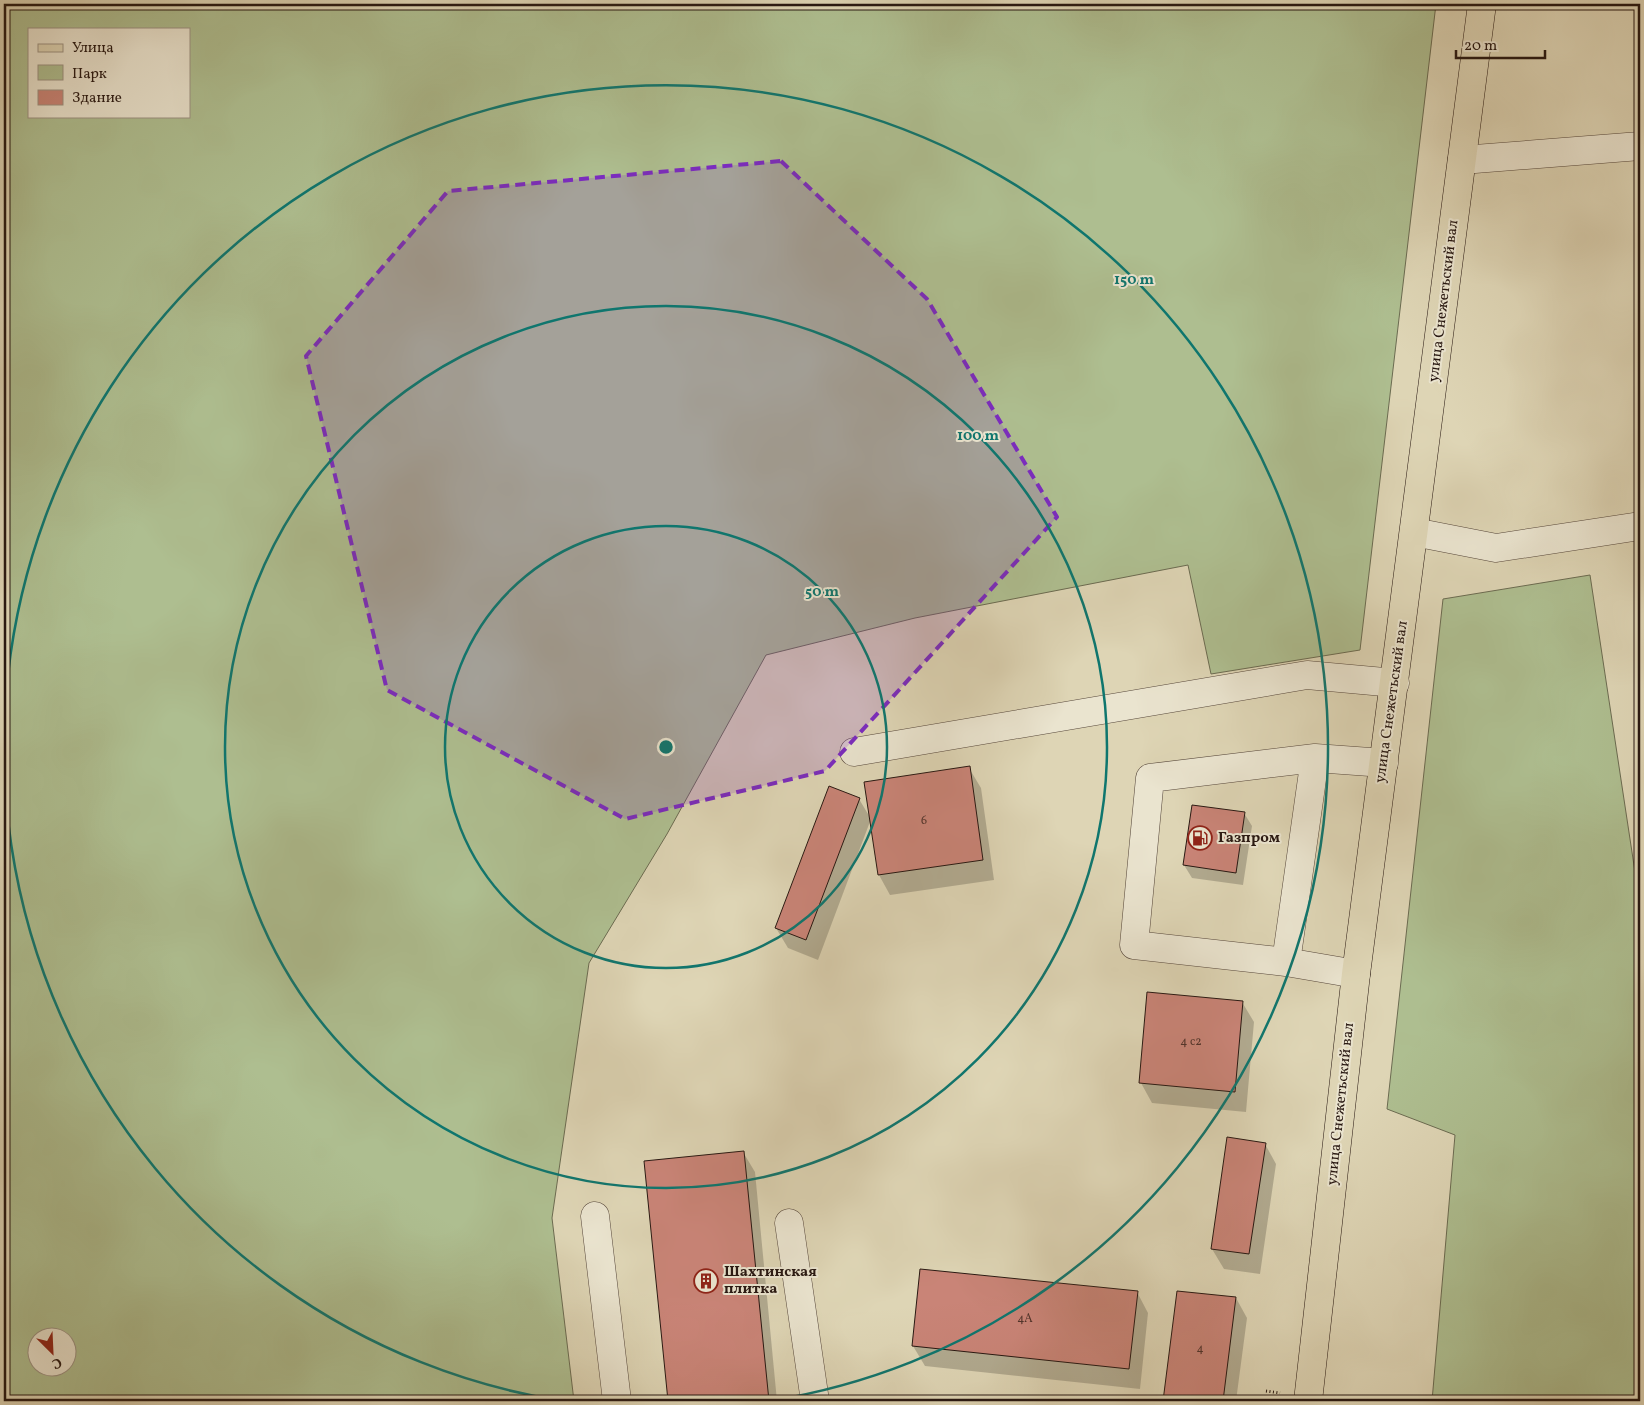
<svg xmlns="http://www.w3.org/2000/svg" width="1644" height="1405" font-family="Vollkorn,serif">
  <rect width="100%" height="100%" fill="#ded5b5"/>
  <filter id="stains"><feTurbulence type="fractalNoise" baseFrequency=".004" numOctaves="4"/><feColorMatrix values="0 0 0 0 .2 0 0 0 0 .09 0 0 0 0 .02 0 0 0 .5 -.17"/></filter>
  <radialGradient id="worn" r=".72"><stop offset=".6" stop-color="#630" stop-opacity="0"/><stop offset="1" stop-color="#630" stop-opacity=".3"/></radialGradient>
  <path fill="#aebe90" stroke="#6b6b51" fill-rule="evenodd" d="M 4,4 L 1436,4 L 1360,650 L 1211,674 L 1188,565 L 915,618 L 766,655 L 667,834 L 589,963 L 552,1218 L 574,1401 L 4,1401 ZM 29,29 L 189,29 L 189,116 L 29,116 ZM 38,1338 L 68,1338 L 68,1368 L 38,1368 Z
    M 1590,575 L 1640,905 L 1640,1401 L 1432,1401 L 1455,1135 L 1387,1109 L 1443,599 Z"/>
  <path fill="#0003" d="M 969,768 L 981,788 L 994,880 L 890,895 L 879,875 Z
    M 859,799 L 871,819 L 818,960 L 788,948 L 776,928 Z
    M 1244,813 L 1252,826 L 1243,885 L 1192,878 L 1184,865 Z
    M 1242,1002 L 1254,1022 L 1246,1112 L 1152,1103 L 1141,1083 Z
    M 1265,1144 L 1276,1164 L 1260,1274 L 1224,1269 L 1212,1249 Z
    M 743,1152 L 755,1172 L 777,1401 L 669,1401 L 646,1162 Z
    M 921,1270 L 1137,1292 L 1148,1313 L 1140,1389 L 925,1366 L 913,1346 Z
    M 1178,1293 L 1236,1298 L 1247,1318 L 1236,1401 L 1164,1401 Z"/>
  <path fill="#c98477" stroke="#281812" d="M 970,766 L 983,860 L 878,875 L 864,782 Z
    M 829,786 L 860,798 L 806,940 L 775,928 Z
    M 1192,805 L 1245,812 L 1236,873 L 1183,865 Z
    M 1147,992 L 1243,1001 L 1235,1092 L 1139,1083 Z
    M 1227,1137 L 1266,1143 L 1249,1254 L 1211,1249 Z
    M 744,1151 L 769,1401 L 668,1401 L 644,1161 Z
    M 920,1269 L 1138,1291 L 1129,1369 L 912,1346 Z
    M 1177,1291 L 1236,1297 L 1223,1401 L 1163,1401 Z"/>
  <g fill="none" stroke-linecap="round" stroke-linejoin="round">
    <g stroke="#56473b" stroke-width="29">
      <path id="minor" d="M 1462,160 L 1640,146
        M 1414,532 L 1496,548 L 1640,526
        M 854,752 L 1307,675 L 1395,683
        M 1286,962 L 1315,758
        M 1356,974 L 1286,962 L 1134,945 L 1150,778 L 1315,758 L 1384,763
        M 595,1216 L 617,1401
        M 789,1223 L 815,1401"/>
    </g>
    <g stroke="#281812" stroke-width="29">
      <path id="major" d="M 1308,1401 L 1356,974 L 1482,4"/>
    </g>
    <path stroke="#281812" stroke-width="3" stroke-dasharray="1 2.5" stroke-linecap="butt" d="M 1266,1391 L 1280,1393
      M 1336,1400 L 1351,1401"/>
    <use href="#minor" stroke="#eae4cf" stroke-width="28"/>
    <use href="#major" stroke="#ded5b5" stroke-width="28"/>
  </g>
  <path fill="#7b2cbf" fill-opacity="0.2" stroke="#7b2cbf" stroke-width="4" stroke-dasharray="10 6" stroke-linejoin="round" d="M 781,161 L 927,299 L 1057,517 L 825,771 L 625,819 L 387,690 L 306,356 L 448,191 Z"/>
  <g fill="none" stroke="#0f766e" stroke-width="2.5">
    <circle cx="666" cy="747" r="221"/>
    <circle cx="666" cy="747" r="441"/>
    <path d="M562 1401A662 662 0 1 1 770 1401"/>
  </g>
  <defs>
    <g id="fuel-ring" transform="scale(1.25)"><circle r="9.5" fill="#eae4cf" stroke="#8f2418" stroke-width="1.5"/><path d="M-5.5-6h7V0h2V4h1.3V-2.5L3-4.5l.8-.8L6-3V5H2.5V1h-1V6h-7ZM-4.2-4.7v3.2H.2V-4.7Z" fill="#8f2418"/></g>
    <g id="building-ring" transform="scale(1.25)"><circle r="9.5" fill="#eae4cf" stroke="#8f2418" stroke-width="1.5"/><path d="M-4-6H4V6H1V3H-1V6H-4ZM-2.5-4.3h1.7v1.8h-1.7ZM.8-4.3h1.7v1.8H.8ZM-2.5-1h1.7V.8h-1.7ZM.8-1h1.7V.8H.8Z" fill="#8f2418"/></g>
  </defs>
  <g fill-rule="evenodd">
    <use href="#fuel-ring" x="1200" y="838"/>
    <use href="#building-ring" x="706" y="1281"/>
  </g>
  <g text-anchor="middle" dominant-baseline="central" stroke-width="4" stroke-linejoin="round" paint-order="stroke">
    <g font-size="12" fill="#50332b">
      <text x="924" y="821">6</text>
      <text x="1191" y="1042">4 с2</text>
      <text x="1025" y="1319">4А</text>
      <text x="1200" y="1349">4</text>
    </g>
    <g font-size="15" fill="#281812" stroke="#eae4cf">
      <text transform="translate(1444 301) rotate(-83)">улица Снежетьский вал</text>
      <text transform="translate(1392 702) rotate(-82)">улица Снежетьский вал</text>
      <text transform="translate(1341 1104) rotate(-84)">улица Снежетьский вал</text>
    </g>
    <g font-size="15" font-weight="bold" fill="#281812" stroke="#eae4cf" text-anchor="start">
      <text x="1218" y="838">Газпром</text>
      <text x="724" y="1272">Шахтинская<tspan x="724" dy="17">плитка</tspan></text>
    </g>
  </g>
  <circle cx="666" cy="747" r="8" fill="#0f766e" stroke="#eae4cf" stroke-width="2.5"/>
  <g font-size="15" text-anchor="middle" font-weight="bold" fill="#0f766e" stroke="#eae4cf" stroke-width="4" stroke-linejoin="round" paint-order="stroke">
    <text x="1134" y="284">150 m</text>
    <text x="978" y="440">100 m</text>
    <text x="822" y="596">50 m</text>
  </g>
  <rect width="1644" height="1405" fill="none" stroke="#ded5b5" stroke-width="20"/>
  <rect x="5" y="5" width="1634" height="1395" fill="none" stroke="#281812" stroke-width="2.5"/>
  <rect x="10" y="10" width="1624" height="1385" fill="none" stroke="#281812"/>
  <rect x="28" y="28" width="162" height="90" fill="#eae4cf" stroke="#9c9283"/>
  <rect x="38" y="44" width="25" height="8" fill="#ded5b5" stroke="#9c9283"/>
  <text x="72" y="52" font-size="15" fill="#281812">Улица</text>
  <rect x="38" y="65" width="25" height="15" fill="#aebe90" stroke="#9c9283"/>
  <text x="72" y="78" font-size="15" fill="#281812">Парк</text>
  <rect x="38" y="90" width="25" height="15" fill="#c98477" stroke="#9c9283"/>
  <text x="72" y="102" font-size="15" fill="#281812">Здание</text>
  <g transform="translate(52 1352) rotate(156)"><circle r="24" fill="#eae4cf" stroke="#9c9283"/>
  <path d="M0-4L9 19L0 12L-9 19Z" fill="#8f2418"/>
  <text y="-8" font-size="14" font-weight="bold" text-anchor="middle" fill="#281812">С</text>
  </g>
  <path d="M1456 50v8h89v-8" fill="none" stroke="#281812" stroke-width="2.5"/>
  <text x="1464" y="50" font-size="15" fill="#281812" stroke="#eae4cf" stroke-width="4" paint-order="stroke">20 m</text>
  <rect width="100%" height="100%" filter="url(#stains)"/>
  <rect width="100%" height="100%" fill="url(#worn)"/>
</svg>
